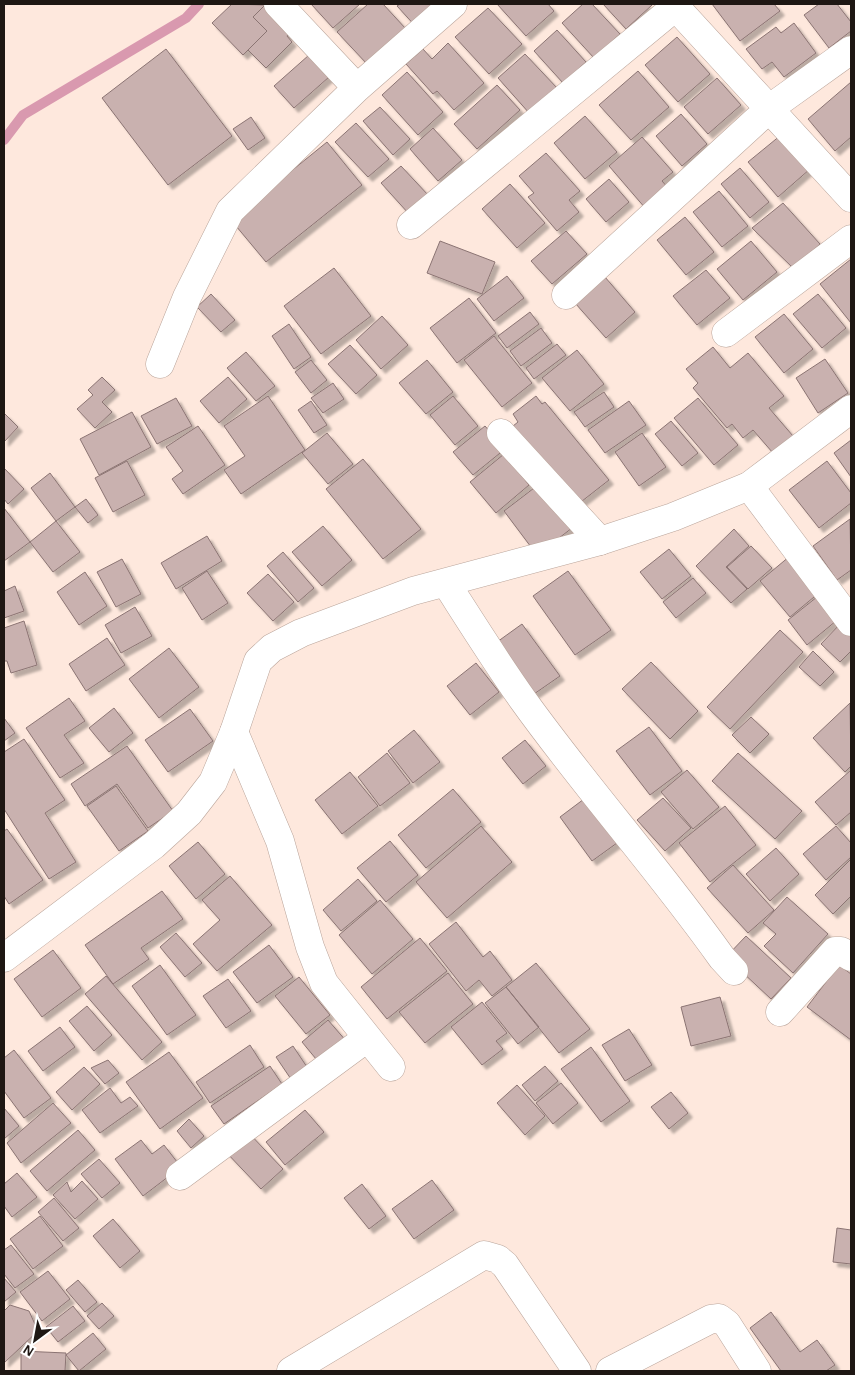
<svg xmlns="http://www.w3.org/2000/svg" width="855" height="1375" font-family="'Alegreya Sans',sans-serif">
  <defs>
    <filter id="shadow"><feDropShadow dx="4.5" dy="4.5" stdDeviation="1" flood-color="#0004"/></filter>
  </defs>
  <rect width="100%" height="100%" fill="#fee8dd"/>
  <g fill="none" stroke-linecap="round" stroke-linejoin="round">
    <path stroke="#d999af" stroke-width="10" d="M 4,140 L 23,115 L 186,18 L 199,4"/>
  </g>
  <path fill="#c9b1af" stroke="#8b7473" filter="url(#shadow)" d="M 232,4 L 265,5 L 253,17 L 267,31 L 243,55 L 212,23 Z
    M 311,4 L 360,4 L 333,28 Z
    M 368,4 L 383,4 L 406,29 L 367,64 L 337,32 Z
    M 400,4 L 446,4 L 418,29 L 397,6 Z
    M 497,4 L 548,4 L 554,11 L 526,36 Z
    M 583,4 L 592,4 L 620,34 L 594,58 L 562,23 Z
    M 603,4 L 651,4 L 652,5 L 626,29 Z
    M 712,4 L 774,4 L 780,11 L 740,41 Z
    M 819,4 L 837,4 L 851,22 L 851,31 L 829,48 L 804,15 Z
    M 265,5 L 291,31 L 287,36 L 292,42 L 266,68 L 248,50 L 267,31 L 253,17 Z
    M 488,8 L 522,44 L 489,74 L 455,37 Z
    M 794,23 L 816,53 L 784,77 L 772,62 L 762,69 L 746,49 L 776,27 L 781,33 Z
    M 557,30 L 586,62 L 563,83 L 534,51 Z
    M 677,37 L 710,74 L 678,102 L 645,65 Z
    M 448,43 L 484,83 L 454,110 L 437,91 L 433,94 L 406,64 L 423,49 L 432,59 Z
    M 166,49 L 232,136 L 168,185 L 102,98 Z
    M 525,54 L 558,89 L 530,114 L 498,78 Z
    M 309,55 L 329,77 L 294,108 L 274,86 Z
    M 638,71 L 669,107 L 631,140 L 599,105 Z
    M 407,72 L 443,112 L 418,135 L 382,95 Z
    M 717,78 L 741,105 L 708,134 L 684,107 Z
    M 851,82 L 851,137 L 835,151 L 808,119 Z
    M 497,85 L 520,110 L 477,149 L 454,124 Z
    M 380,107 L 410,139 L 393,155 L 363,121 Z
    M 681,114 L 707,144 L 682,166 L 656,136 Z
    M 585,116 L 617,152 L 585,179 L 554,143 Z
    M 251,117 L 265,138 L 248,150 L 233,129 Z
    M 356,123 L 389,159 L 368,177 L 335,142 Z
    M 433,128 L 462,160 L 438,181 L 410,149 Z
    M 781,135 L 810,169 L 778,197 L 748,162 Z
    M 642,137 L 673,172 L 662,181 L 669,189 L 646,209 L 609,166 Z
    M 327,142 L 362,185 L 266,262 L 231,220 Z
    M 546,153 L 580,191 L 569,200 L 579,212 L 557,231 L 528,197 L 534,193 L 519,176 Z
    M 401,166 L 429,196 L 409,214 L 381,183 Z
    M 740,168 L 769,202 L 750,218 L 721,184 Z
    M 609,179 L 629,202 L 606,222 L 586,199 Z
    M 510,184 L 545,223 L 517,248 L 482,209 Z
    M 719,191 L 748,226 L 722,247 L 693,212 Z
    M 783,203 L 820,244 L 794,269 L 752,228 Z
    M 685,217 L 714,252 L 686,275 L 657,240 Z
    M 566,231 L 587,254 L 552,284 L 531,261 Z
    M 440,241 L 495,262 L 482,294 L 427,273 Z
    M 751,241 L 777,272 L 743,300 L 717,269 Z
    M 851,259 L 851,323 L 820,284 Z
    M 334,268 L 371,316 L 321,354 L 284,306 Z
    M 706,270 L 730,298 L 697,325 L 673,296 Z
    M 507,276 L 524,298 L 494,321 L 477,299 Z
    M 605,277 L 635,312 L 606,338 L 575,303 Z
    M 211,294 L 235,320 L 221,332 L 197,307 Z
    M 818,294 L 846,328 L 822,348 L 793,314 Z
    M 469,298 L 496,333 L 457,363 L 430,328 Z
    M 530,312 L 539,324 L 507,348 L 498,336 Z
    M 784,314 L 813,349 L 784,373 L 755,337 Z
    M 382,316 L 408,345 L 381,369 L 356,340 Z
    M 289,324 L 311,357 L 294,369 L 272,336 Z
    M 541,328 L 552,343 L 521,366 L 510,351 Z
    M 494,336 L 532,383 L 502,407 L 464,360 Z
    M 557,344 L 566,355 L 534,379 L 526,368 Z
    M 350,345 L 377,375 L 356,394 L 328,364 Z
    M 713,347 L 730,368 L 748,353 L 784,396 L 769,408 L 793,436 L 773,453 L 753,430 L 743,438 L 732,424 L 727,428 L 693,388 L 698,383 L 686,369 Z
    M 577,350 L 604,384 L 570,411 L 542,378 Z
    M 246,352 L 275,386 L 256,401 L 227,368 Z
    M 825,359 L 848,393 L 818,413 L 796,378 Z
    M 311,360 L 327,380 L 311,393 L 295,372 Z
    M 427,360 L 453,392 L 426,414 L 399,383 Z
    M 102,377 L 115,390 L 102,402 L 112,412 L 95,428 L 77,409 L 93,395 L 88,390 Z
    M 228,377 L 247,399 L 219,423 L 200,401 Z
    M 333,383 L 344,399 L 323,413 L 311,398 Z
    M 604,392 L 614,407 L 585,427 L 574,412 Z
    M 268,396 L 305,450 L 241,494 L 224,470 L 245,456 L 224,426 Z
    M 453,396 L 478,426 L 455,445 L 430,415 Z
    M 536,396 L 542,404 L 545,402 L 609,480 L 577,505 L 513,426 L 518,422 L 513,414 Z
    M 176,398 L 192,426 L 157,444 L 141,416 Z
    M 698,398 L 738,445 L 714,465 L 674,418 Z
    M 311,401 L 327,425 L 314,433 L 298,410 Z
    M 629,401 L 646,425 L 605,453 L 588,430 Z
    M 132,412 L 151,447 L 99,475 L 80,439 Z
    M 4,413 L 18,427 L 4,442 Z
    M 671,421 L 698,453 L 682,466 L 655,434 Z
    M 198,426 L 225,465 L 183,494 L 172,479 L 183,471 L 166,447 Z
    M 485,426 L 505,449 L 473,475 L 453,452 Z
    M 327,433 L 353,464 L 328,484 L 302,453 Z
    M 642,433 L 666,467 L 639,486 L 615,452 Z
    M 851,440 L 851,477 L 834,453 Z
    M 504,454 L 529,485 L 496,513 L 470,482 Z
    M 363,459 L 421,529 L 383,559 L 326,489 Z
    M 127,461 L 145,495 L 113,512 L 95,478 Z
    M 827,461 L 851,493 L 851,503 L 819,528 L 789,490 Z
    M 4,468 L 24,489 L 8,504 L 4,499 Z
    M 50,473 L 75,507 L 56,521 L 31,488 Z
    M 538,485 L 572,528 L 537,555 L 504,511 Z
    M 86,499 L 98,515 L 88,523 L 75,507 Z
    M 4,508 L 30,542 L 4,561 Z
    M 850,519 L 851,570 L 837,580 L 813,546 Z
    M 56,521 L 80,552 L 53,572 L 30,542 Z
    M 323,526 L 352,560 L 322,586 L 292,552 Z
    M 734,529 L 749,546 L 726,567 L 747,589 L 731,603 L 696,566 Z
    M 207,536 L 222,561 L 176,589 L 161,563 Z
    M 751,546 L 772,568 L 748,589 L 727,567 Z
    M 669,549 L 691,576 L 662,599 L 640,572 Z
    M 283,552 L 314,588 L 298,602 L 267,566 Z
    M 790,556 L 820,592 L 790,617 L 760,581 Z
    M 122,559 L 141,594 L 116,607 L 97,572 Z
    M 207,571 L 228,603 L 202,620 L 182,588 Z
    M 568,571 L 611,630 L 575,655 L 533,596 Z
    M 85,572 L 107,606 L 79,625 L 57,592 Z
    M 268,574 L 294,602 L 273,621 L 247,593 Z
    M 693,578 L 706,593 L 676,618 L 663,602 Z
    M 15,586 L 24,611 L 4,618 L 4,591 Z
    M 822,593 L 842,616 L 807,645 L 788,620 Z
    M 135,607 L 152,636 L 121,653 L 105,625 Z
    M 24,621 L 37,665 L 11,673 L 7,661 L 4,661 L 4,628 Z
    M 841,623 L 851,633 L 851,651 L 840,662 L 821,644 Z
    M 522,624 L 560,676 L 534,694 L 497,642 Z
    M 780,630 L 803,652 L 730,729 L 707,707 Z
    M 107,638 L 125,665 L 86,691 L 69,664 Z
    M 169,648 L 199,687 L 159,718 L 129,679 Z
    M 813,651 L 834,672 L 820,686 L 799,667 Z
    M 651,662 L 698,711 L 670,739 L 622,689 Z
    M 476,663 L 499,692 L 470,715 L 447,686 Z
    M 69,698 L 85,721 L 64,735 L 84,763 L 60,778 L 26,728 Z
    M 850,703 L 851,766 L 845,772 L 813,738 Z
    M 114,708 L 133,733 L 109,752 L 89,728 Z
    M 190,709 L 213,741 L 168,772 L 145,740 Z
    M 751,717 L 769,734 L 750,753 L 732,735 Z
    M 4,718 L 15,733 L 4,741 Z
    M 649,727 L 682,771 L 650,795 L 616,751 Z
    M 414,730 L 440,762 L 413,783 L 388,751 Z
    M 24,739 L 65,800 L 45,813 L 76,862 L 49,879 L 4,809 L 4,752 Z
    M 525,740 L 546,766 L 523,784 L 502,758 Z
    M 127,746 L 173,811 L 148,828 L 117,784 L 85,806 L 71,784 Z
    M 387,753 L 410,783 L 380,806 L 358,777 Z
    M 738,753 L 802,811 L 775,839 L 712,781 Z
    M 687,770 L 719,807 L 693,829 L 661,792 Z
    M 851,770 L 851,812 L 836,825 L 815,802 Z
    M 350,772 L 378,806 L 342,834 L 315,800 Z
    M 116,786 L 148,831 L 119,851 L 87,806 Z
    M 453,789 L 481,822 L 426,868 L 398,835 Z
    M 663,798 L 691,828 L 665,851 L 637,820 Z
    M 584,799 L 617,843 L 592,861 L 560,817 Z
    M 725,806 L 756,845 L 710,882 L 679,843 Z
    M 481,826 L 512,862 L 447,918 L 416,882 Z
    M 836,826 L 851,843 L 851,857 L 826,880 L 803,854 Z
    M 7,829 L 43,880 L 9,904 L 4,896 L 4,831 Z
    M 390,841 L 418,875 L 386,902 L 357,868 Z
    M 198,842 L 225,874 L 196,899 L 169,866 Z
    M 776,848 L 799,874 L 770,901 L 746,874 Z
    M 851,859 L 851,896 L 833,914 L 815,895 Z
    M 733,865 L 774,910 L 748,933 L 707,888 Z
    M 230,876 L 272,925 L 217,971 L 193,944 L 220,920 L 202,900 Z
    M 358,879 L 377,901 L 341,931 L 323,910 Z
    M 162,891 L 183,919 L 141,948 L 149,959 L 113,984 L 85,945 Z
    M 787,897 L 828,934 L 793,973 L 764,946 L 776,934 L 763,923 Z
    M 380,900 L 413,939 L 372,974 L 339,935 Z
    M 456,922 L 483,957 L 490,951 L 512,980 L 492,996 L 479,980 L 466,991 L 429,944 Z
    M 176,933 L 202,963 L 185,977 L 160,947 Z
    M 746,936 L 791,978 L 771,999 L 726,957 Z
    M 420,938 L 447,971 L 387,1019 L 361,987 Z
    M 269,945 L 293,977 L 257,1003 L 233,972 Z
    M 53,950 L 81,988 L 42,1017 L 14,979 Z
    M 536,963 L 590,1029 L 559,1053 L 506,987 Z
    M 160,965 L 196,1015 L 167,1035 L 132,986 Z
    M 839,965 L 851,974 L 851,1040 L 807,1007 Z
    M 448,973 L 473,1004 L 425,1043 L 399,1012 Z
    M 106,976 L 162,1042 L 142,1060 L 85,994 Z
    M 299,977 L 330,1015 L 306,1034 L 275,996 Z
    M 228,979 L 251,1011 L 226,1028 L 203,996 Z
    M 506,987 L 539,1027 L 518,1044 L 485,1003 Z
    M 720,997 L 731,1036 L 691,1046 L 681,1007 Z
    M 482,1002 L 507,1033 L 496,1041 L 503,1049 L 482,1065 L 451,1027 Z
    M 87,1006 L 112,1035 L 94,1051 L 69,1021 Z
    M 328,1020 L 347,1042 L 321,1065 L 302,1042 Z
    M 60,1027 L 75,1047 L 43,1071 L 28,1051 Z
    M 629,1029 L 652,1065 L 625,1081 L 602,1045 Z
    M 250,1045 L 264,1067 L 210,1103 L 196,1082 Z
    M 293,1046 L 311,1073 L 295,1085 L 276,1057 Z
    M 591,1047 L 630,1101 L 601,1122 L 561,1069 Z
    M 14,1050 L 51,1098 L 24,1118 L 4,1091 L 4,1058 Z
    M 169,1052 L 203,1098 L 160,1129 L 126,1082 Z
    M 108,1060 L 119,1073 L 105,1084 L 91,1068 Z
    M 270,1066 L 282,1084 L 224,1124 L 211,1106 Z
    M 545,1066 L 558,1081 L 535,1101 L 522,1085 Z
    M 84,1067 L 100,1084 L 72,1110 L 56,1092 Z
    M 561,1083 L 578,1103 L 553,1124 L 536,1103 Z
    M 517,1085 L 545,1116 L 525,1135 L 497,1103 Z
    M 110,1088 L 121,1103 L 130,1097 L 138,1106 L 100,1133 L 82,1110 Z
    M 671,1092 L 688,1113 L 669,1129 L 651,1107 Z
    M 53,1103 L 71,1123 L 21,1163 L 7,1143 Z
    M 4,1108 L 19,1126 L 4,1139 Z
    M 305,1110 L 324,1132 L 285,1165 L 266,1142 Z
    M 189,1119 L 204,1136 L 191,1148 L 177,1131 Z
    M 78,1130 L 95,1150 L 47,1191 L 30,1171 Z
    M 246,1130 L 283,1169 L 261,1189 L 224,1150 Z
    M 141,1140 L 152,1154 L 164,1145 L 181,1167 L 143,1196 L 115,1159 Z
    M 99,1159 L 120,1183 L 102,1198 L 81,1174 Z
    M 17,1173 L 37,1197 L 12,1217 L 4,1206 L 4,1184 Z
    M 432,1180 L 454,1210 L 414,1239 L 392,1209 Z
    M 82,1181 L 98,1199 L 75,1219 L 53,1195 L 67,1182 L 71,1192 Z
    M 362,1184 L 386,1216 L 369,1229 L 344,1198 Z
    M 54,1198 L 79,1228 L 63,1241 L 38,1212 Z
    M 40,1216 L 63,1246 L 33,1269 L 10,1239 Z
    M 113,1219 L 140,1251 L 120,1268 L 93,1236 Z
    M 837,1228 L 851,1230 L 851,1264 L 833,1262 Z
    M 11,1245 L 34,1274 L 15,1288 L 4,1274 L 4,1250 Z
    M 48,1271 L 70,1299 L 42,1321 L 20,1292 Z
    M 4,1278 L 16,1292 L 4,1302 Z
    M 78,1280 L 97,1302 L 85,1312 L 66,1290 Z
    M 102,1303 L 114,1316 L 99,1329 L 87,1316 Z
    M 10,1305 L 29,1311 L 38,1331 L 4,1363 L 4,1311 Z
    M 73,1306 L 85,1321 L 58,1342 L 46,1327 Z
    M 771,1312 L 800,1352 L 817,1340 L 835,1365 L 826,1371 L 781,1371 L 750,1328 Z
    M 93,1333 L 106,1349 L 79,1371 L 66,1355 Z
    M 21,1351 L 66,1353 L 65,1371 L 21,1371 Z"/>
  <g fill="none" stroke-linecap="round" stroke-linejoin="round">
    <g stroke="#baa59b" stroke-width="29">
      <path id="minor" d="M 278,4 L 357,88
        M 673,4 L 851,198
        M 411,225 L 679,4
        M 566,295 L 770,108 L 851,50
        M 726,333 L 851,239
        M 160,364 L 187,297 L 230,211 L 357,88 L 453,4
        M 501,433 L 600,541
        M 749,486 L 851,622
        M 446,583 C 471,622 496,662 523,700 C 586,788 659,869 722,958 L 734,971
        M 234,732 L 280,841 L 310,947 L 324,983 L 391,1067
        M 780,1012 L 835,951 L 841,951 L 851,957
        M 180,1176 L 367,1038
        M 291,1371 L 484,1255 L 498,1259 L 505,1265 L 577,1371
        M 610,1371 L 711,1319 L 719,1318 L 727,1324 L 757,1371"/>
    </g>
    <g stroke="#baa59b" stroke-width="29">
      <path id="tertiary" d="M 4,958 L 154,845 L 189,813 L 213,782 L 234,732 L 258,661 L 272,648 L 301,633 L 413,591 L 600,541 L 673,517 L 749,486 L 851,409"/>
    </g>
    <use href="#minor" stroke="#fff" stroke-width="28"/>
    <use href="#tertiary" stroke="#fff" stroke-width="28"/>
  </g>
  <rect width="855" height="1375" fill="none" stroke="#1e1713" stroke-width="10"/>
  <g transform="translate(35 1340) rotate(212)" stroke="#ffffff" stroke-width="4" paint-order="stroke">
  <path d="M0-4L9 19L0 12L-9 19Z" fill="#1e1713"/>
  <text y="-8" font-size="14" font-weight="bold" text-anchor="middle" fill="#1e1713">N</text>
  </g>
</svg>
